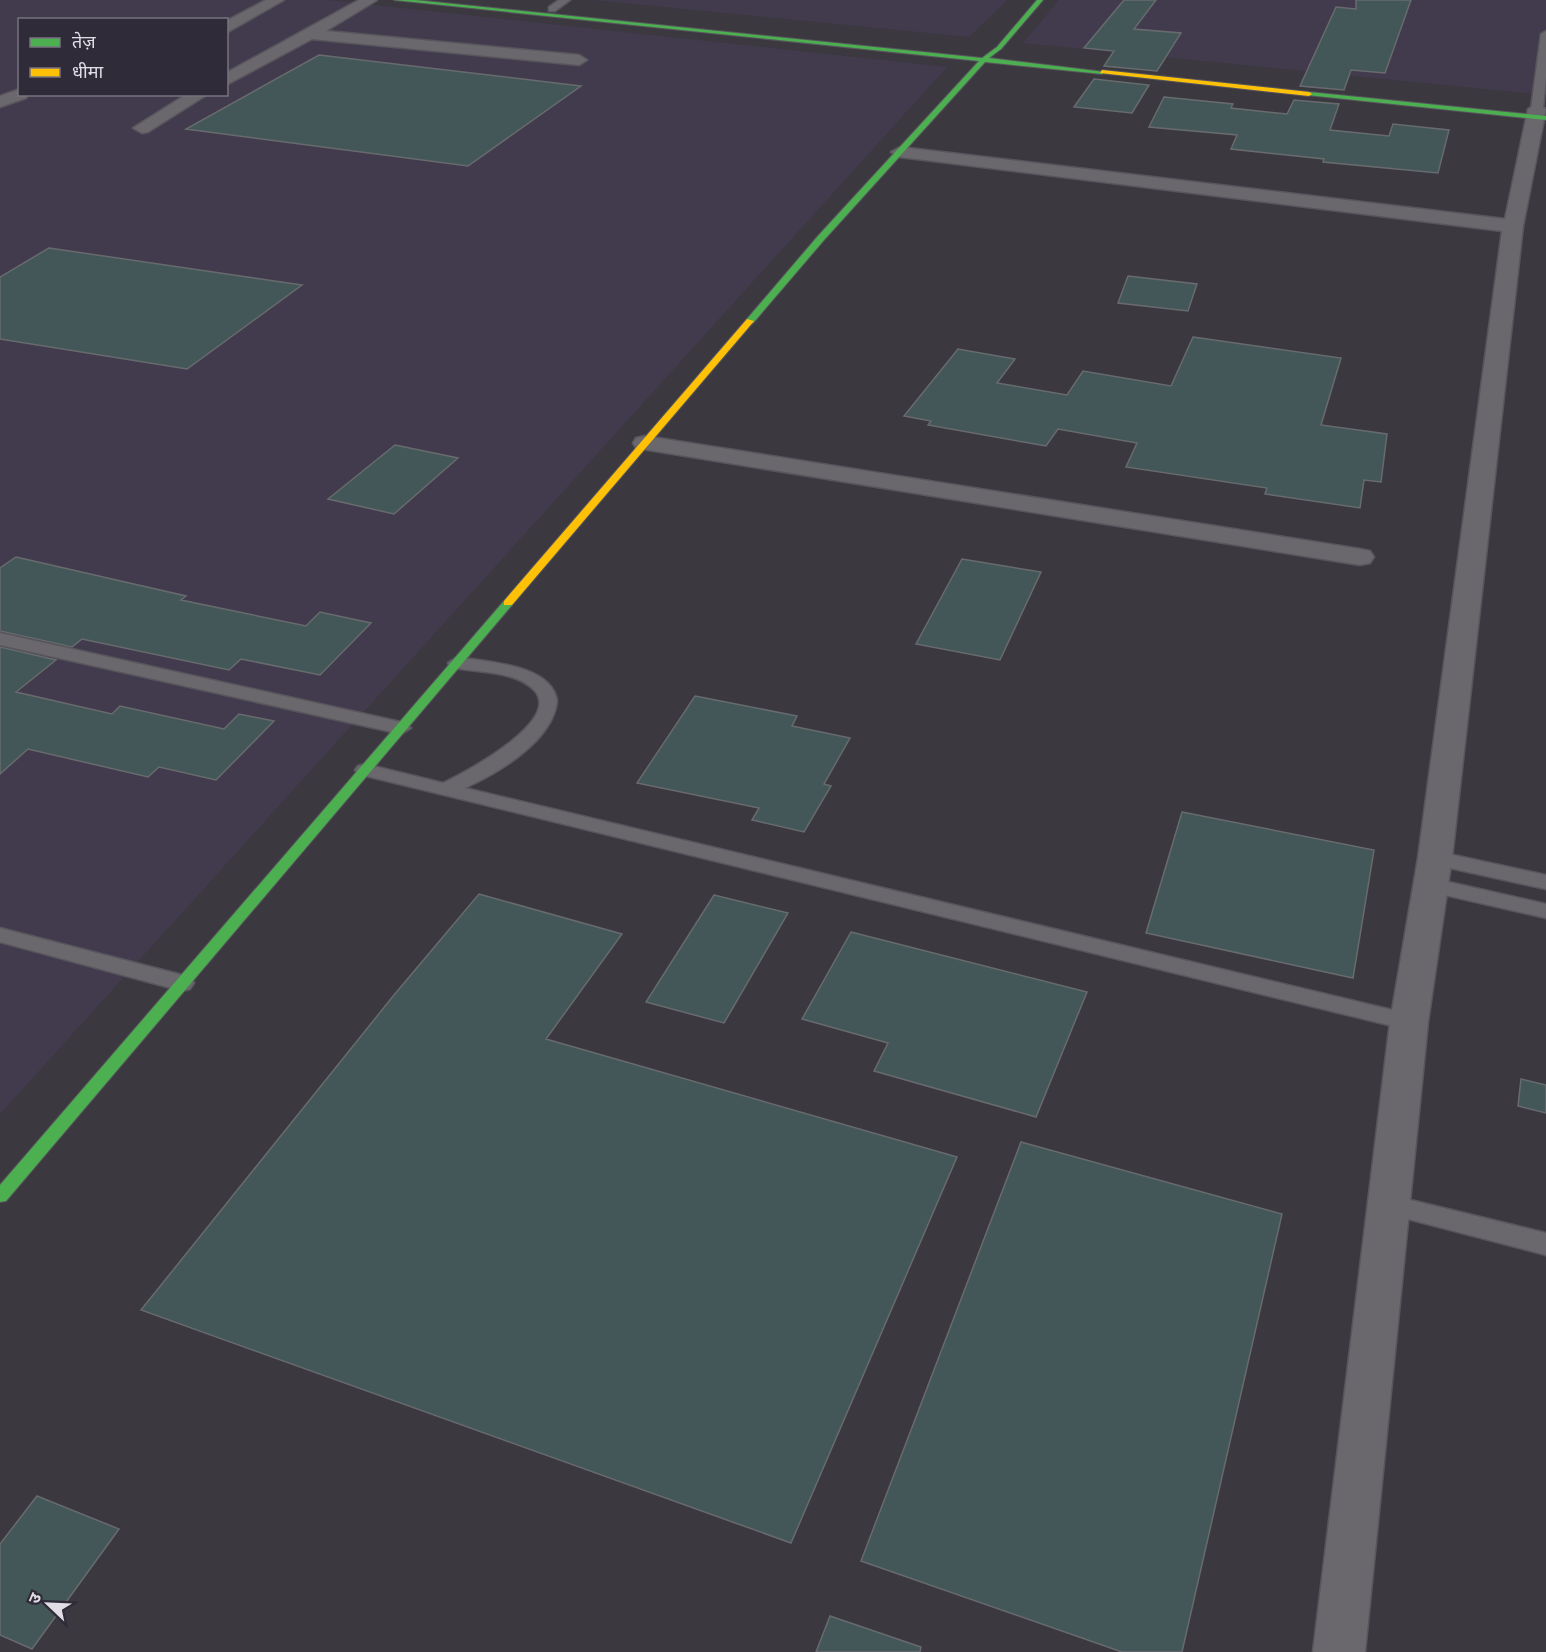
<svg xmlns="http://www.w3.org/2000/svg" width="1546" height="1652" font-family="'Fira Sans','Noto Sans Devanagari',sans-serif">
  <rect width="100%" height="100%" fill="#3b3840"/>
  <path fill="#423b4e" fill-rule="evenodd" d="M 0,0 L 327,0 L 947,67 L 0,1114 ZM 20,20 L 226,20 L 226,94 L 20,94 Z
    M 594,0 L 1007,0 L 969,37 Z
    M 1059,0 L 1546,0 L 1546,95 L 1023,43 Z"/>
  <path fill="#435758" stroke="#686b6d" stroke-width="1.5" d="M 1124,0 L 1156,0 L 1134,29 L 1181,33 L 1157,71 L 1104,66 L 1114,51 L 1084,48 Z
    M 1356,0 L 1411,0 L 1385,73 L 1351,70 L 1344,90 L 1300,86 L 1336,7 L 1356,9 Z
    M 319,55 L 581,86 L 468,166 L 186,129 Z
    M 1094,79 L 1149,85 L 1132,113 L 1074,107 Z
    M 1164,97 L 1233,104 L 1231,108 L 1287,114 L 1294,100 L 1339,104 L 1330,130 L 1389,136 L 1393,124 L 1449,130 L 1438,173 L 1323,162 L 1324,159 L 1231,149 L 1237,135 L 1149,127 Z
    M 49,248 L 302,285 L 187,369 L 0,339 L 0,277 Z
    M 1128,276 L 1197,284 L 1188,311 L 1118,303 Z
    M 1193,337 L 1341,358 L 1321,425 L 1387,434 L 1381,482 L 1364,480 L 1360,508 L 1265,494 L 1267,488 L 1126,467 L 1137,443 L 1058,429 L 1046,446 L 928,425 L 931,421 L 904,416 L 958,349 L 1015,359 L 997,383 L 1067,395 L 1083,371 L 1171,386 Z
    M 395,445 L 458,458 L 394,514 L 328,499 Z
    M 16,557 L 186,596 L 181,600 L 306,626 L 320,612 L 371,623 L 320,675 L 241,659 L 229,670 L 82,639 L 72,647 L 0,631 L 0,568 Z
    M 962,559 L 1041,572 L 1000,660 L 916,644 Z
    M 0,647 L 56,660 L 16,692 L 112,714 L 120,706 L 224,729 L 239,714 L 274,721 L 216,780 L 159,767 L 148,777 L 28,749 L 0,774 Z
    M 695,696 L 797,716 L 792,726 L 850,738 L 824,784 L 831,786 L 804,832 L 752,820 L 759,808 L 637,783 Z
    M 1182,812 L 1374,850 L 1353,978 L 1146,933 Z
    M 479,894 L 622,934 L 546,1039 L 957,1157 L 791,1543 L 141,1310 L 394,995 Z
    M 714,895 L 788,913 L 724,1023 L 646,1002 Z
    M 851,932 L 1087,992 L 1036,1117 L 874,1071 L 888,1043 L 802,1019 Z
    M 1521,1079 L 1546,1085 L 1546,1113 L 1518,1106 Z
    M 1021,1142 L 1282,1214 L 1182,1652 L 1122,1652 L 861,1561 Z
    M 37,1496 L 119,1529 L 32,1649 L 0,1635 L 0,1544 Z
    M 830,1616 L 921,1647 L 920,1652 L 816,1652 Z"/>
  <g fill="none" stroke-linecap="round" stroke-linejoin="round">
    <g stroke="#58565d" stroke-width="3">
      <path id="lane" d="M 559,0 L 570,0 L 555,11 L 549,11 L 549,7 Z
        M 1546,31 L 1546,78 L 1543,109 L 1537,112 L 1531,109 L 1541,34 Z
        M 0,633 L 401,722 L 411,728 L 401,734 L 0,645 Z
        M 457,657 C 486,662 552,664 557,701 C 553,741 498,773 465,788 L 1409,1014 L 1417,1016 L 1421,1022 L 1417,1028 L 1409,1030 L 358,774 L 355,770 L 358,766 L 365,764 L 443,783 C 462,774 564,721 534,690 C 515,670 475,673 450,667 L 448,663 Z
        M 1435,851 L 1546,875 L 1546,889 L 1427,863 L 1424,858 L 1427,853 Z
        M 1431,878 L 1546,904 L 1546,918 L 1423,890 L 1420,885 L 1423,880 Z
        M 0,928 L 190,977 L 194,983 L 190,989 L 182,991 L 0,942 Z
        M 1390,1195 L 1546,1233 L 1546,1255 L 1381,1212 L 1377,1205 L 1381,1198 Z"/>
    </g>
    <g stroke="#58565d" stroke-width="3">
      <path id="street" d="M 266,0 L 284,0 L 226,33 L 226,21 Z
        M 359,0 L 377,0 L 326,31 L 579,55 L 587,60 L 579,65 L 312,39 L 226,85 L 226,73 Z
        M 20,89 L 20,94 L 28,94 L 26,98 L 0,107 L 0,96 Z
        M 187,94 L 208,94 L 148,132 L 142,133 L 133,128 Z
        M 1537,104 L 1546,109 L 1523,226 L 1452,858 L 1428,1022 L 1365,1652 L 1313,1652 L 1390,1022 L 1418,858 L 1502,231 L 900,157 L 891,152 L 900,147 L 1505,219 L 1528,109 Z
        M 645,436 L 1360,549 L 1370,551 L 1374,557 L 1370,563 L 1360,565 L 636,448 L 633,443 L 636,438 Z"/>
    </g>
    <g stroke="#58565d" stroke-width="2">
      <path id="fast" d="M 394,0 L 415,0 L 982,58 L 997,47 L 1037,0 L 1043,0 L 1001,49 L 989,58 L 1105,72 L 1102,74 L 985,62 L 824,240 L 753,323 L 750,324 L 746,321 L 747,319 L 818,236 L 979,61 Z
        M 1309,92 L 1546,116 L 1546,120 L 1307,95 Z
        M 508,600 L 512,601 L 512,605 L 6,1201 L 0,1202 L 0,1185 L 504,601 Z"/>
    </g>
    <g stroke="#58565d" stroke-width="2">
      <path id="slow" d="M 1102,70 L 1309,92 L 1312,94 L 1309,96 L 1100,73 Z
        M 747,319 L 754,321 L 512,605 L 504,605 L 504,601 Z"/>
    </g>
    <use href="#lane" fill="#6a686d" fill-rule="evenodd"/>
    <use href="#street" fill="#6a686d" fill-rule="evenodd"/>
    <use href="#fast" fill="#4caf50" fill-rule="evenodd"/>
    <use href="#slow" fill="#ffc107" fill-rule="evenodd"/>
  </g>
  <rect x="18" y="18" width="210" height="78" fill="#302b39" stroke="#77737f" stroke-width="1.5"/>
  <rect x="30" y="38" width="30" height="9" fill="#4caf50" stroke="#77737f" stroke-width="1.5"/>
  <text x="72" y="48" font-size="18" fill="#e1dee7">तेज़</text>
  <rect x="30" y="68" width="30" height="9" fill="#ffc107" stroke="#77737f" stroke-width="1.5"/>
  <text x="72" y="78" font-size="18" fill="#e1dee7">धीमा</text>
  <g transform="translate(48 1604) rotate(293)" stroke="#302b39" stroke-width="4.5" paint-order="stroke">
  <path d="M0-4.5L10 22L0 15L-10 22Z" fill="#e1dee7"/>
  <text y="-9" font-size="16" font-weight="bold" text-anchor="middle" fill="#e1dee7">उ</text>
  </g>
</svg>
